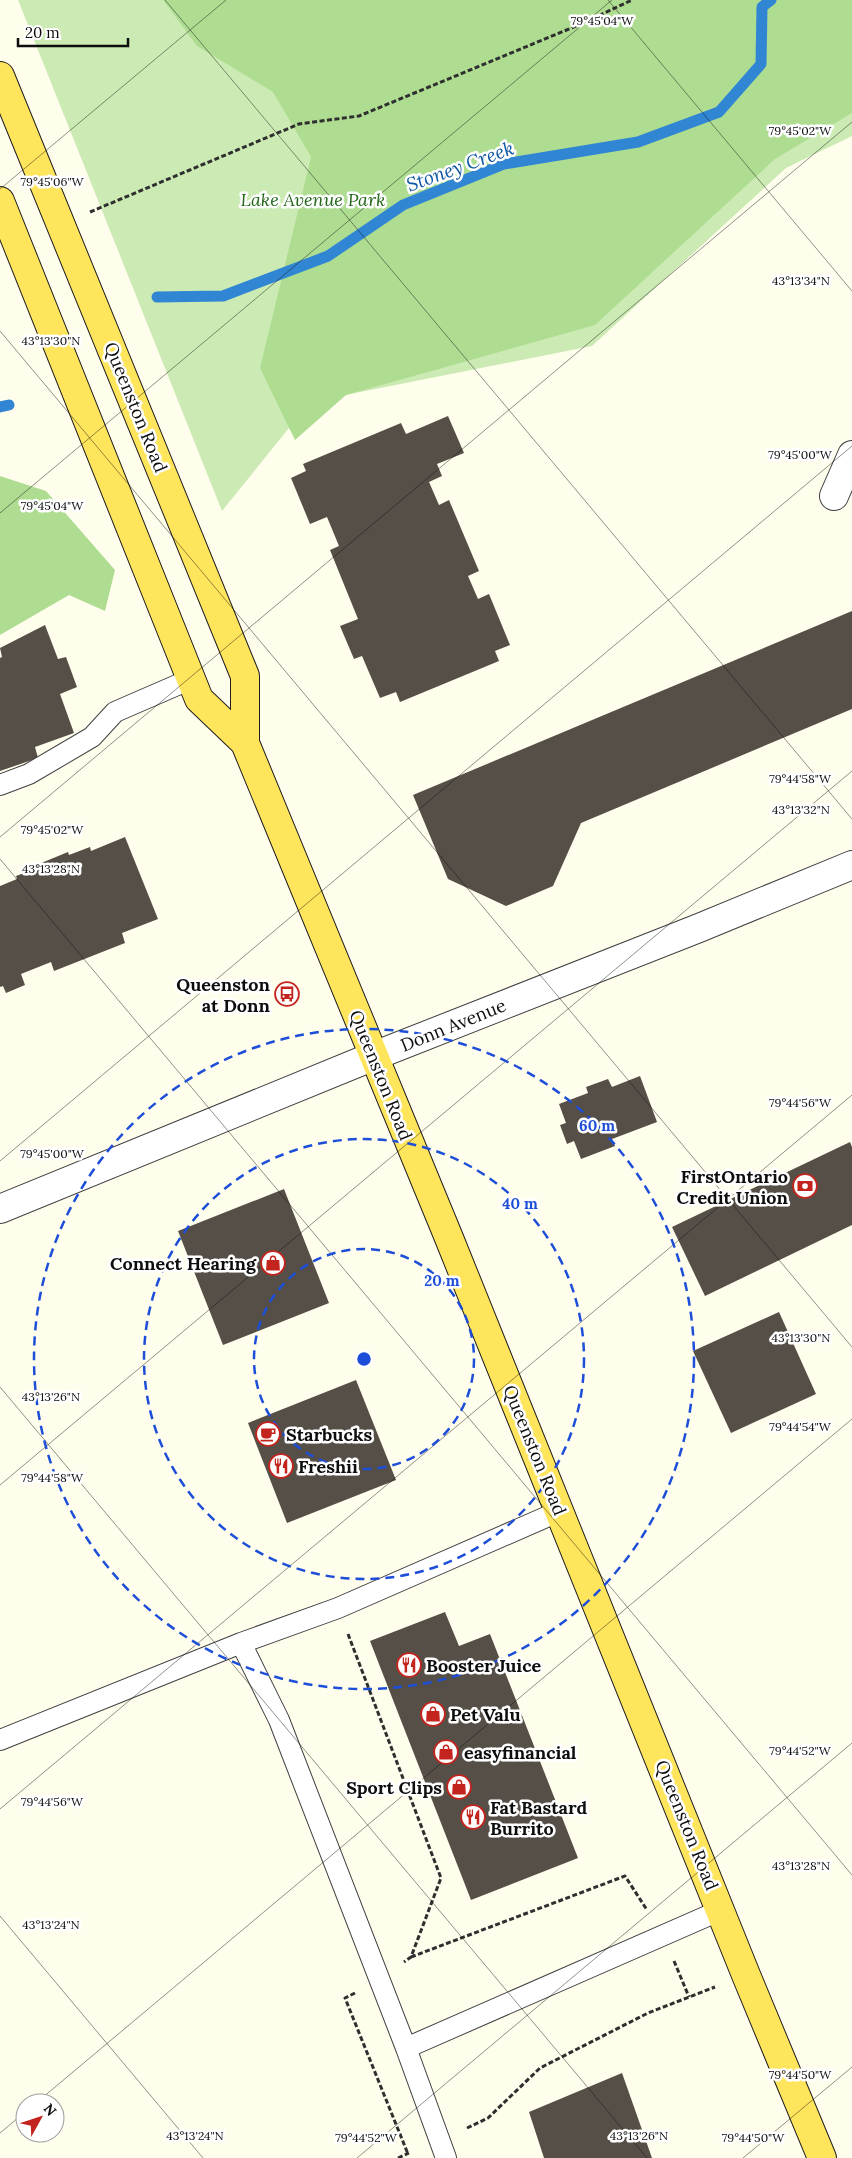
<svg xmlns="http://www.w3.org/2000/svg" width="852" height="2158" font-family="Lora,serif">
  <rect width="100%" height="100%" fill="#fffdec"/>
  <path fill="#ccebb4" d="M 18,0 L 852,0 L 852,136 L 786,168 L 592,346 L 310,402 L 222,511 Z"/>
  <path fill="#aedd92" d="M 163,0 L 852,0 L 852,113 L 775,159 L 595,325 L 346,395 L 295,440 L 260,368 L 311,157 L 273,92 L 197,46 Z
    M 0,476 L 46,491 L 115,570 L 105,611 L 69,595 L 0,635 Z"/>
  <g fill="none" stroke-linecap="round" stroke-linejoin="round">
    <path stroke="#3186d4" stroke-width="11" d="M 157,297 L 223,296 L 328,256 L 403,205 L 504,164 L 638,142 L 719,112 L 761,64 L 762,7 L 771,0
      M 0,407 L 9,405"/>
  </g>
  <path fill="#564f48" d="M 448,416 L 464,453 L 437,464 L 442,476 L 429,482 L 439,505 L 449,500 L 479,571 L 468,576 L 478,599 L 489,594 L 510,645 L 495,651 L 499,661 L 400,702 L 396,692 L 380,698 L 362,656 L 354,659 L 340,626 L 358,619 L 330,550 L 339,546 L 327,517 L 310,524 L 291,478 L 306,471 L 303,464 L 401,423 L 406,434 Z
    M 852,611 L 852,709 L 581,823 L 553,886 L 506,906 L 448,879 L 413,795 Z
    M 45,625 L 58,659 L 66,657 L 77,687 L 60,694 L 74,733 L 35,747 L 38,758 L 0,771 L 0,658 L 2,657 L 0,648 Z
    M 125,837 L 158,919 L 122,933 L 125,943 L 54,971 L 51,962 L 21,974 L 25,985 L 6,993 L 3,986 L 0,987 L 0,886 L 17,879 L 16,876 L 35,869 L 34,866 L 68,852 L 69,855 L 90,847 L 91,851 Z
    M 640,1076 L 657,1122 L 612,1139 L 615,1146 L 581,1159 L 574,1141 L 567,1144 L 560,1125 L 566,1123 L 559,1104 L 588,1093 L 586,1087 L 608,1079 L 612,1087 Z
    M 850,1142 L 852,1147 L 852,1225 L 705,1296 L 672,1227 Z
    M 284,1189 L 329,1303 L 223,1345 L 178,1231 Z
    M 779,1312 L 816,1394 L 731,1433 L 693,1351 Z
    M 356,1380 L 396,1480 L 287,1523 L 248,1423 Z
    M 445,1612 L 459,1646 L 490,1634 L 578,1858 L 471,1900 L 370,1641 Z
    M 622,2073 L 652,2158 L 544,2158 L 529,2112 Z"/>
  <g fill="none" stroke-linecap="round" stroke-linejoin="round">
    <g stroke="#404040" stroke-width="22">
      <path id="lane" d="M 0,785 L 29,774 L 92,737 L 115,712 L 191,679
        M 241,1643 L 279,1720 L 406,2048
        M 0,1740 L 241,1643 L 338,1608 L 560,1511
        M 446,2158 L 406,2048 L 721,1910"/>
    </g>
    <g stroke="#404040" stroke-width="30">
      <path id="street" d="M 834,496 L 852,455
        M 0,1209 L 374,1056 L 699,928 L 852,865"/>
    </g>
    <g stroke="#1e1e1e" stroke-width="30">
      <path id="primary" d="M 0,76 L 245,676 L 245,743 L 449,1238 L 746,1975 L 822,2158
        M 0,201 L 199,699 L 245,743"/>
    </g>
    <path stroke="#2f2f2f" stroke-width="3" stroke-dasharray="5 2.5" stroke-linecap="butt" d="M 90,212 L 299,124 L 359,116 L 581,24 L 632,0
      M 348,1634 L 441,1878 L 411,1957 L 404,1962
      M 411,1957 L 625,1876 L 647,1910
      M 674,1961 L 689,1997
      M 355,1993 L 345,1998 L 408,2154
      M 467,2128 L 488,2118 L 540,2068 L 648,2013 L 715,1987
      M 398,2158 L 409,2153"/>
    <use href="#lane" stroke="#fff" stroke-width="20"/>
    <use href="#street" stroke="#fff" stroke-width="28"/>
    <use href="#primary" stroke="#ffe55c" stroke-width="28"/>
  </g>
  <path fill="none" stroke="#0d0d0d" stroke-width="1" stroke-opacity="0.45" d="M 165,0 L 852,819M 608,0 L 852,291M 0,189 L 226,0M 0,331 L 852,1347M 0,513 L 612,0M 0,837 L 852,122M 0,859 L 852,1875M 0,1161 L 852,446M 0,1387 L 647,2158M 0,1485 L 852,771M 0,1809 L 852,1095M 0,1916 L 203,2158M 36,2103 L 852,1419M 0,2133 L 25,2112M 357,2158 L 852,1743M 743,2158 L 852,2067"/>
  <g fill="none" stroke="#1d4ed8" stroke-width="2.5" stroke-dasharray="9 6">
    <circle cx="364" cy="1359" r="110"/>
    <circle cx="364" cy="1359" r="220"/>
    <circle cx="364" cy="1359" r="330"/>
  </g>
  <defs>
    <g id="bus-ring" transform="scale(1.25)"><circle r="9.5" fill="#fff" stroke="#c3241e" stroke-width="1.5"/><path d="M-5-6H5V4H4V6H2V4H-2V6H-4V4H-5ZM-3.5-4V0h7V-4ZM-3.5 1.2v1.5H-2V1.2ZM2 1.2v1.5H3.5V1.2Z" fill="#c3241e"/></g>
    <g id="bank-ring" transform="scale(1.25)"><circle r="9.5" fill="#fff" stroke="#c3241e" stroke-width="1.5"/><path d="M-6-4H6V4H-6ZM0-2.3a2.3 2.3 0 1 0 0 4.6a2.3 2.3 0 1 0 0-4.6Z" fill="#c3241e"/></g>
    <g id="shop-ring" transform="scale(1.25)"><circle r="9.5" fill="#fff" stroke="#c3241e" stroke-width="1.5"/><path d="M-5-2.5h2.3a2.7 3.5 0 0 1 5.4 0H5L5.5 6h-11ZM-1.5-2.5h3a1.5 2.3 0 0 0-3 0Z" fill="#c3241e"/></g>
    <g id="cafe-ring" transform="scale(1.25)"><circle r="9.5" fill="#fff" stroke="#c3241e" stroke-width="1.5"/><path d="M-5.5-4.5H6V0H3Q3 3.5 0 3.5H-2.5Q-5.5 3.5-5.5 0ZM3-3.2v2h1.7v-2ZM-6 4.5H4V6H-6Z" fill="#c3241e"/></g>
    <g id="restaurant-ring" transform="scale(1.25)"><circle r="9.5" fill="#fff" stroke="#c3241e" stroke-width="1.5"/><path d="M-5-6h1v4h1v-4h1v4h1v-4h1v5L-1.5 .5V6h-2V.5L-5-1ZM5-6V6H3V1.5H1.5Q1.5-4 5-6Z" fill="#c3241e"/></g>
  </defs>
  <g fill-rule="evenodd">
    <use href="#bus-ring" x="287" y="994"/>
    <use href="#bank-ring" x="805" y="1186"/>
    <use href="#shop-ring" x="273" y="1263"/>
    <use href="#cafe-ring" x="268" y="1434"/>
    <use href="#restaurant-ring" x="281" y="1466"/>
    <use href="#restaurant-ring" x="409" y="1665"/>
    <use href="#shop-ring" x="433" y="1714"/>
    <use href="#shop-ring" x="446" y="1752"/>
    <use href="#shop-ring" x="459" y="1787"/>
    <use href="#restaurant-ring" x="473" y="1817"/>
  </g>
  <g text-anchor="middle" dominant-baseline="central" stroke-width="5" stroke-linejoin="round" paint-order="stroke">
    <g font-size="18" font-style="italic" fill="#23671a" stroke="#fff">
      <text x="313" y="199">Lake Avenue Park</text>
    </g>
    <g font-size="18" fill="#0d0d0d" stroke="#fff">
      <text transform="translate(136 407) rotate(68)">Queenston Road</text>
      <text transform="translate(453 1025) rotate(-22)">Donn Avenue</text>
      <text transform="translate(381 1075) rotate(68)">Queenston Road</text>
      <text transform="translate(535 1450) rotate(68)">Queenston Road</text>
      <text transform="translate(687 1825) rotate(68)">Queenston Road</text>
    </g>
    <g font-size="18" font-weight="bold" fill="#0d0d0d" stroke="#fff" text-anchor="start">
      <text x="270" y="984" text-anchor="end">Queenston<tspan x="270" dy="21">at Donn</tspan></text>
      <text x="788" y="1176" text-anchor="end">FirstOntario<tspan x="788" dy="21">Credit Union</tspan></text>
      <text x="256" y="1263" text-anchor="end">Connect Hearing</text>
      <text x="286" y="1434">Starbucks</text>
      <text x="298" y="1466">Freshii</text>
      <text x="426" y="1665">Booster Juice</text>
      <text x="450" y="1714">Pet Valu</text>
      <text x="464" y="1752">easyfinancial</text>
      <text x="442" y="1787" text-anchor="end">Sport Clips</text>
      <text x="490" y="1807">Fat Bastard<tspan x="490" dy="21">Burrito</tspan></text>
    </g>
    <g font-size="19" font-style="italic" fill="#1057a4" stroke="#fff">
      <text transform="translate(460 166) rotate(-20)">Stoney Creek</text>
    </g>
  </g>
  <g font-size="12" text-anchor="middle" fill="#0d0d0d" stroke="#fff" stroke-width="5" stroke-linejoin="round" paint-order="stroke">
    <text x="602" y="25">79°45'04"W</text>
    <text x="800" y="135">79°45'02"W</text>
    <text x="52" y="186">79°45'06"W</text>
    <text x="801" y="285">43°13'34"N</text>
    <text x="51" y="345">43°13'30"N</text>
    <text x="800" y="459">79°45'00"W</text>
    <text x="52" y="510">79°45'04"W</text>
    <text x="800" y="783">79°44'58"W</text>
    <text x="801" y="814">43°13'32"N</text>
    <text x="52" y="834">79°45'02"W</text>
    <text x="51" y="873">43°13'28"N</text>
    <text x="800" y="1107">79°44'56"W</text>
    <text x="52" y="1158">79°45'00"W</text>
    <text x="801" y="1342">43°13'30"N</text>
    <text x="51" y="1401">43°13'26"N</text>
    <text x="800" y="1431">79°44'54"W</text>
    <text x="52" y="1482">79°44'58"W</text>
    <text x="800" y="1755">79°44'52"W</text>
    <text x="52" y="1806">79°44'56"W</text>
    <text x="801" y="1870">43°13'28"N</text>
    <text x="51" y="1929">43°13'24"N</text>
    <text x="800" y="2079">79°44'50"W</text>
    <text x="195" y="2140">43°13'24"N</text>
    <text x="639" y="2140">43°13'26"N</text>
    <text x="366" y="2142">79°44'52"W</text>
    <text x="753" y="2142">79°44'50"W</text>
  </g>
  <circle cx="364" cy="1359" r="8" fill="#1d4ed8" stroke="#fff" stroke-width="2.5"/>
  <g font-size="15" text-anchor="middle" font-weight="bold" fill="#1d4ed8" stroke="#fff" stroke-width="5" stroke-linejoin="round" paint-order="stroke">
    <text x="597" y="1131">60 m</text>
    <text x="520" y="1209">40 m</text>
    <text x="442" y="1286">20 m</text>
  </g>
  <g transform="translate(40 2118) rotate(50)"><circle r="24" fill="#ffffff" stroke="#9e9e9e"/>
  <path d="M0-4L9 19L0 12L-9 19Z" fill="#c3241e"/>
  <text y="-8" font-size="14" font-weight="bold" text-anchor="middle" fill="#0d0d0d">N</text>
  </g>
  <path d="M18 38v8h110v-8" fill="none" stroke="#0d0d0d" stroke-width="2.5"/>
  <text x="25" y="38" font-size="15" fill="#0d0d0d" stroke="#ffffff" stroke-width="4" paint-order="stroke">20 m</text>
</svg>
